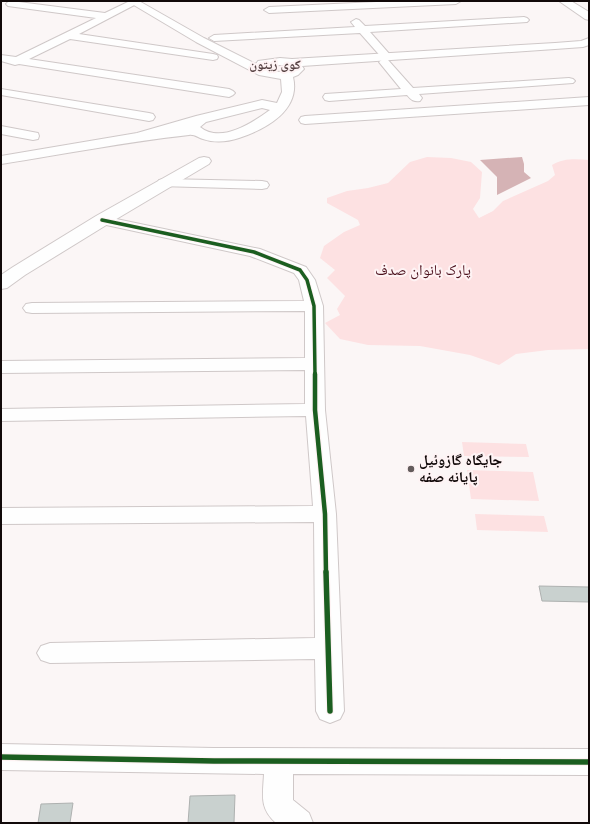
<svg xmlns="http://www.w3.org/2000/svg" width="590" height="824" font-family="Figtree,'Noto Naskh Arabic',sans-serif">
  <rect width="100%" height="100%" fill="#fbf6f6"/>
  <path fill="#fde1e2" d="M 427,157 L 451,158 L 471,162 L 482,172 L 480,198 L 473,209 L 479,218 L 493,211 L 503,201 L 548,181 L 555,175 L 552,165 C 563,158 576,159 589,160 L 589,349 L 548,350 L 516,354 L 499,365 L 470,355 L 420,346 L 368,345 L 340,339 L 325,323 L 340,315 L 337,309 L 345,296 L 327,278 L 335,270 L 320,258 L 324,246 L 344,232 L 360,225 L 358,220 L 327,203 L 327,198 L 347,191 L 368,188 L 388,183 L 410,162 Z
    M 462,442 L 526,444 L 529,457 L 464,456 Z
    M 467,470 L 533,472 L 539,501 L 471,499 Z
    M 475,514 L 544,516 L 548,532 L 477,530 Z"/>
  <path fill="#d5b3b5" d="M 522,157 L 524,164 L 524,172 L 531,178 L 497,195 L 497,177 L 480,160 Z"/>
  <path fill="#c9d1cf" stroke="#aeb1b0" d="M 539,586 L 589,587 L 589,602 L 542,601 Z
    M 235,795 L 234,823 L 188,823 L 190,796 Z
    M 73,803 L 70,823 L 38,823 L 41,804 Z"/>
  <g fill="none" stroke-linecap="round" stroke-linejoin="round">
    <g stroke="#cfc8c8" stroke-width="2">
      <path id="minor" d="M 11,1 L 105,13 L 130,1 L 142,1 L 79,34 L 213,54 L 217,55 L 218,57 L 217,59 L 213,60 L 70,39 L 29,59 L 229,89 L 233,91 L 235,93 L 233,95 L 229,97 L 19,64 L 15,65 L 1,61 L 1,55 L 16,57 L 96,18 L 8,6 L 6,4 L 8,2 Z
        M 398,1 L 461,1 L 456,4 L 269,13 L 264,10 L 269,7 Z
        M 524,17 L 527,18 L 529,20 L 527,22 L 370,32 L 392,57 L 388,60 L 413,88 L 569,78 L 573,79 L 575,81 L 573,83 L 419,94 L 422,98 L 420,101 C 414,102 411,100 407,95 L 329,101 L 325,100 L 323,97 L 325,94 L 401,89 L 379,62 L 383,59 L 360,33 L 214,41 L 209,38 L 214,35 L 355,27 L 351,22 L 356,19 L 359,20 L 365,26 Z
        M 1,89 L 149,113 L 153,114 L 155,117 L 153,120 L 149,121 L 1,95 Z
        M 589,97 L 589,105 L 305,124 L 301,123 L 299,120 L 301,117 L 305,116 Z
        M 1,126 L 38,133 L 39,136 L 38,139 L 33,140 L 1,134 Z
        M 164,179 L 262,181 L 267,182 L 269,185 L 267,188 L 262,189 L 159,186 L 157,183 L 159,180 Z
        M 102,216 L 260,249 L 306,267 L 315,280 L 323,306 L 325,410 L 336,514 L 344,711 L 340,719 L 330,723 L 320,719 L 316,711 L 315,659 L 50,663 L 41,660 L 37,653 L 41,646 L 50,643 L 315,638 L 314,522 L 1,524 L 1,508 L 313,506 L 306,416 L 1,421 L 1,409 L 305,404 L 305,370 L 1,373 L 1,361 L 305,358 L 305,311 L 32,313 L 26,312 L 23,308 L 26,304 L 32,303 L 304,301 L 299,280 L 294,273 L 250,256 L 97,223 L 95,220 L 97,217 Z
        M 1,744 L 214,748 L 589,749 L 589,775 L 293,774 L 293,800 L 309,813 L 313,823 L 276,823 C 259,808 263,795 264,774 L 1,770 Z"/>
    </g>
    <g stroke="#cfc8c8" stroke-width="2">
      <path id="tertiary" d="M 127,1 L 139,1 L 204,38 L 256,64 L 258,61 L 280,58 L 292,59 L 555,43 L 581,41 L 589,38 L 589,45 L 583,47 L 555,49 L 302,66 L 304,69 L 298,75 L 293,77 C 301,110 266,129 239,138 C 227,142 215,143 203,139 C 199,138 194,134 189,135 C 126,142 64,154 1,164 L 1,156 L 137,133 L 196,116 L 262,100 L 277,103 L 282,92 L 281,79 L 259,75 L 196,42 ZM 280,65 L 287,65 L 291,68 L 279,72 L 265,68 ZM 262,108 L 270,110 C 252,123 221,144 200,127 L 206,122 Z
        M 204,157 L 209,158 L 211,161 L 209,164 L 108,224 L 25,275 L 7,288 L 1,289 L 1,275 L 13,267 L 96,216 L 199,158 Z"/>
    </g>
    <g stroke="#cfc8c8" stroke-width="2">
      <path id="secondary" d="M 559,1 L 571,1 L 589,12 L 589,20 L 585,19 Z"/>
    </g>
    <use href="#minor" fill="#fefefe" fill-rule="evenodd"/>
    <use href="#tertiary" fill="#fefefe" fill-rule="evenodd"/>
    <use href="#secondary" fill="#fefefe" fill-rule="evenodd"/>
    <g stroke="#fef3f4" stroke-width="5.5">
      <path id="cycleway-far2" d="M 102,220 L 254,252 L 300,270 L 307,280 L 314,306 L 315,375"/>
    </g>
    <g stroke="#fef3f4" stroke-width="7">
      <path id="cycleway-far1" d="M 315,374 L 315,410 L 325,514 L 326,573"/>
    </g>
    <g stroke="#fef3f4" stroke-width="8">
      <path id="cycleway" d="M 326,572 L 330,711
        M 1,757 L 214,761 L 589,762"/>
    </g>
    <use href="#cycleway-far2" stroke="#1b5e20" stroke-width="3.5"/>
    <use href="#cycleway-far1" stroke="#1b5e20" stroke-width="4.5"/>
    <use href="#cycleway" stroke="#1b5e20" stroke-width="5.5"/>
  </g>
  <circle fill="#635c5c" stroke="#fef3f4" stroke-width="1.5" cx="411" cy="469" r="4"/>
  <g text-anchor="middle" dominant-baseline="central" stroke-width="4" stroke-linejoin="round" paint-order="stroke">
    <g font-size="13" font-weight="bold" fill="#584445" stroke="#fef3f4">
      <text x="275" y="64">کوی زیتون</text>
    </g>
    <g font-size="15" fill="#4b101c" stroke="#fef3f4">
      <text x="423" y="270">پارک بانوان صدف</text>
    </g>
    <g font-size="15" font-weight="bold" fill="#110909" stroke="#fef3f4" text-anchor="start">
      <text x="419" y="460">جایگاه گازوئیل<tspan x="419" dy="17">پایانه صفه</tspan></text>
    </g>
  </g>
  <rect width="590" height="824" fill="none" stroke="#110909" stroke-width="4"/>
</svg>
